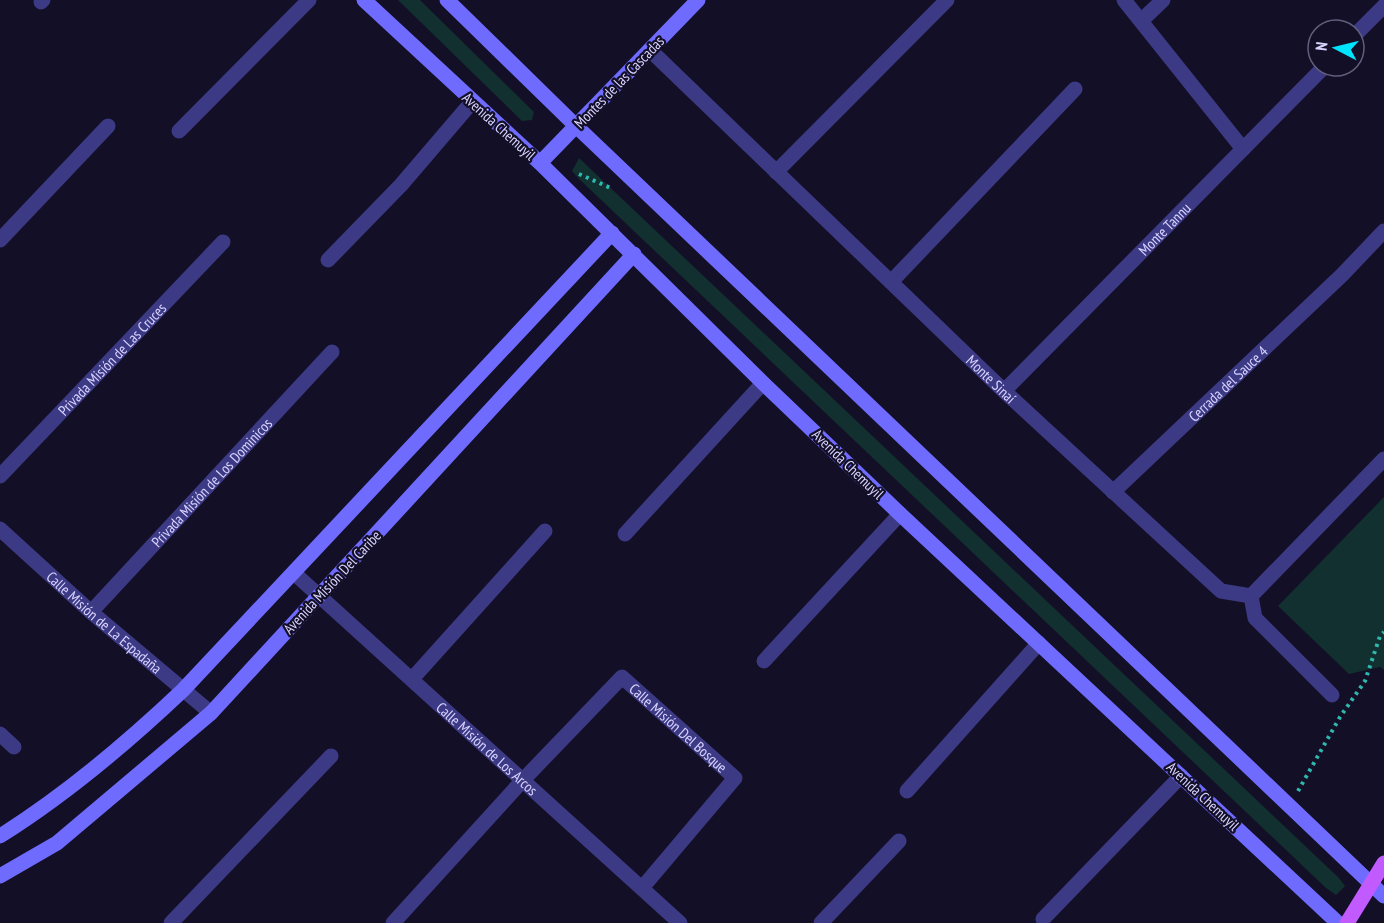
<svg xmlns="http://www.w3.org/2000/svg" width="1384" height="923" font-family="'PT Sans Narrow',sans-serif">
  <rect width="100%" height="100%" fill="#130f26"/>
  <path fill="#12302f" d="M 398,0 L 420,0 L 534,112 L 532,120 L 522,121 Z
    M 579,158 L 1339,878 L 1345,886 L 1336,895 L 1326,888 L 578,178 L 572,171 Z
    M 1384,497 L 1384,670 L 1380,667 L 1349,674 L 1278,606 Z"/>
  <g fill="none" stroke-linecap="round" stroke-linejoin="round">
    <path stroke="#2fb8b0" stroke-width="4" stroke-dasharray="3 4.5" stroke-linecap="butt" d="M 579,174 L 613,189
      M 1298,791 L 1340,717 L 1365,681 L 1380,636 L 1384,632"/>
    <g stroke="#3d3a85" stroke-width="15">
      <path d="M 1124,0 L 1243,149"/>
      <path d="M 41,2 L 43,0"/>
      <path d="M 1141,21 L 1163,0"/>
      <path d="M 1354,36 L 1384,6"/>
      <path id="s1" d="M 650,50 L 1004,391 L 1221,591 L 1251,596 L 1255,618 L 1332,695"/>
      <path d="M 179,131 L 309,0"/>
      <path d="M 776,172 L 947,0"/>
      <path d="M 0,240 L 108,126"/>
      <path d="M 328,260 L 401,185 L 472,102"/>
      <path d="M 891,282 L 1075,89"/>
      <path id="s2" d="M 1004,391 L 1325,66"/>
      <path id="s3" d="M 0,476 L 223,242"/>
      <path id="s4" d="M 1113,492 L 1342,275 L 1384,231"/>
      <path id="s5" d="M 0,529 L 91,612 L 211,713"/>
      <path d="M 625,534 L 763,383"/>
      <path id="s6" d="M 294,573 L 680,923"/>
      <path d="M 1251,596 L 1384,459"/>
      <path id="s7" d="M 91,612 L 332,352"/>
      <path d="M 764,661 L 900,514"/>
      <path d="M 412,679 L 545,531"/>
      <path d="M 0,734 L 14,747"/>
      <path d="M 907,791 L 1039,643"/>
      <path d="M 1043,919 L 1181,776"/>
      <path d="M 171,923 L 331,756"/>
      <path id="s8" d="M 393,923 L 523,780 L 622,677 L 735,778 L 642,888"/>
      <path d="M 821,923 L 899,841"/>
    </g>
    <path stroke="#6f6bff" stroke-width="15" d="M 364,0 L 540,163 L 763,383 L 900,514 L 1338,923
      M 447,0 L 576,126 L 1384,896
      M 540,163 L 698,0
      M 0,836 C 67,794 126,744 183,690 L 612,233
      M 0,876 L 57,843 L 211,713 L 634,254"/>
    <path stroke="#c25bff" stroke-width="15" d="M 1347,923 L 1384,863"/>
  </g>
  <g text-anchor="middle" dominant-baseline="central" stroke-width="4.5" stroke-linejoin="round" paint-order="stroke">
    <g font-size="15" fill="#d9d4ff" stroke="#130f26">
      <text transform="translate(619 82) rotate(-46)">Montes de las Cascadas</text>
      <text transform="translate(499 126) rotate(42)">Avenida Chemuyil</text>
      <text stroke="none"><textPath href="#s2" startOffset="228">Monte Tannu</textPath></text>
      <text stroke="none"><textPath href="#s3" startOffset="162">Privada Misión de Las Cruces</textPath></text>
      <text stroke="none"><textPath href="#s1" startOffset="474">Monte Sinaí</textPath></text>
      <text stroke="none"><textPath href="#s4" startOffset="158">Cerrada del Sauce 4</textPath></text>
      <text transform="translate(848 464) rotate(44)">Avenida Chemuyil</text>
      <text stroke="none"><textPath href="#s7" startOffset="177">Privada Misión de Los Dominicos</textPath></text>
      <text transform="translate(332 582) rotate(-47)">Avenida Misión Del Caribe</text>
      <text stroke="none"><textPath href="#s5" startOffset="140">Calle Misión de La Espadaña</textPath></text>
      <text stroke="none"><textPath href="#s8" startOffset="412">Calle Misión Del Bosque</textPath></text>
      <text stroke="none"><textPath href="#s6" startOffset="261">Calle Misión de Los Arcos</textPath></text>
      <text transform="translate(1203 796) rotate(43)">Avenida Chemuyil</text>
    </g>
  </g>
  <g transform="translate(1336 48) rotate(277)"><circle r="28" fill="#130f26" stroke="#625e7d" stroke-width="1.5"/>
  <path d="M0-4.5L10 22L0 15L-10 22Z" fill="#00e5ff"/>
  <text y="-9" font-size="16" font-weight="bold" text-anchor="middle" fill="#d9d4ff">N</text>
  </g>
</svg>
